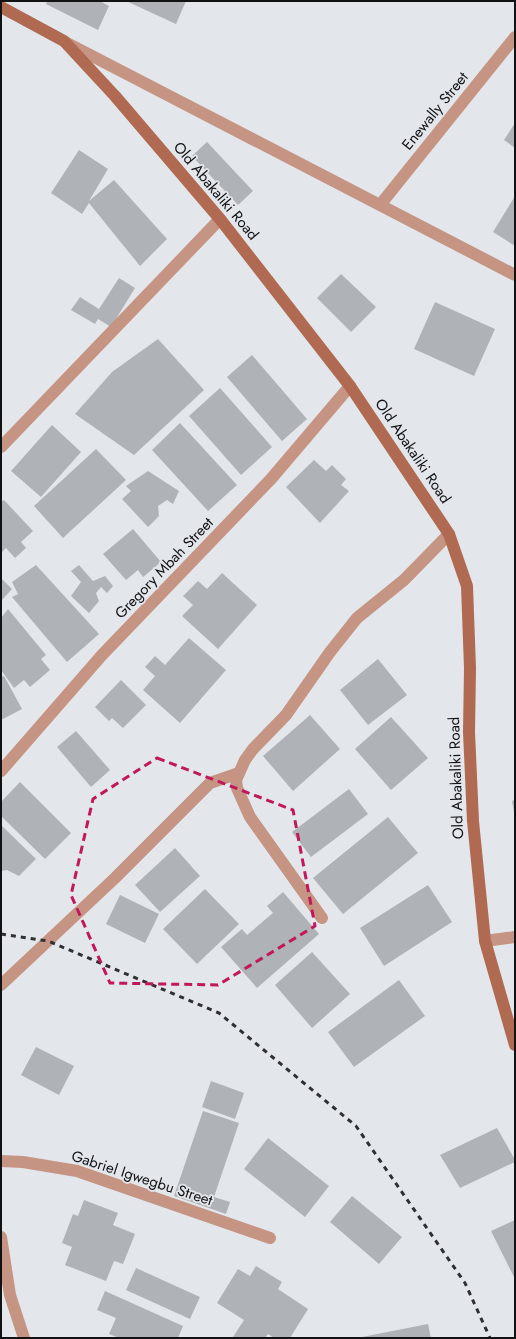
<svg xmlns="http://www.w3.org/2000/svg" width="516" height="1339" font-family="Jost,sans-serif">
  <rect width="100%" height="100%" fill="#e3e7ec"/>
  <path fill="#afb3b7" d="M 47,1 L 100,1 L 109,6 L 98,30 L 46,4 Z
    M 126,1 L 186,1 L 176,24 Z
    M 515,123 L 515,148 L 504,140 Z
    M 207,142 L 253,191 L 238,205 L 192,156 Z
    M 79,150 L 108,169 L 89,201 L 114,180 L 167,239 L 140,266 L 89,203 L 82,214 L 51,193 Z
    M 515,196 L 515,246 L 493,232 Z
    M 341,274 L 376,307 L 351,332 L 317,298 Z
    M 119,278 L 135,288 L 111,327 L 98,319 L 95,324 L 71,310 L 80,297 L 99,309 Z
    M 435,302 L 495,329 L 474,376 L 414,349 Z
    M 158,339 L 204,390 L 134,455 L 75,414 L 112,372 Z
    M 252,355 L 307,419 L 282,441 L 227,377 Z
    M 220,388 L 272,447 L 241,475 L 189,416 Z
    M 180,423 L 237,485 L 208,511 L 152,450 Z
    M 52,425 L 81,452 L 41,497 L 11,471 Z
    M 96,449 L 126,480 L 63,538 L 34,506 Z
    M 314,460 L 326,471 L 332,465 L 346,479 L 341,485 L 349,491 L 320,523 L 286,487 Z
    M 148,471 L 179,491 L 173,504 L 167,500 L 158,506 L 159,516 L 148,527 L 122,499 L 131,491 L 126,486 Z
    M 4,500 L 33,531 L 21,542 L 26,548 L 15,558 L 6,548 L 1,553 L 1,502 Z
    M 133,529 L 161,562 L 143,577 L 138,570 L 126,580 L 103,554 Z
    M 36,565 L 99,634 L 67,662 L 12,597 L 18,594 L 12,582 Z
    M 79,565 L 93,581 L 105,576 L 113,586 L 107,593 L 101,587 L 96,593 L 99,601 L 89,613 L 71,596 L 81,582 L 71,571 Z
    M 222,573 L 257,605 L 218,649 L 182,616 L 193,605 L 183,596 L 198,581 L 207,589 Z
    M 1,578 L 12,589 L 1,601 Z
    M 8,609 L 46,655 L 41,659 L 50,670 L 30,687 L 24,680 L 14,688 L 1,670 L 1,618 Z
    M 189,638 L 226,670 L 180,723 L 143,690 L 155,676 L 145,667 L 155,656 L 165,665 Z
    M 378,659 L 407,695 L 368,725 L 340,690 Z
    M 4,676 L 22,709 L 1,720 L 1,677 Z
    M 121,680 L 146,705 L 123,728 L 112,718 L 109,721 L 95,707 Z
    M 310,715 L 340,749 L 293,791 L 263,756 Z
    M 391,717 L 428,758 L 391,790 L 355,749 Z
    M 76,731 L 110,770 L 91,787 L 57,747 Z
    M 20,782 L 71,833 L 45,859 L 1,816 L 1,802 Z
    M 349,789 L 368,814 L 311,857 L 292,832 Z
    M 515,800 L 515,812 L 514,812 L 512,801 Z
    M 388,817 L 418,853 L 343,914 L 313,878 Z
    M 1,825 L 36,859 L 19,876 L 7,870 L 1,871 Z
    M 175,848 L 200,876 L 160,912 L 135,885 Z
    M 428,885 L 452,922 L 384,966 L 360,928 Z
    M 205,889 L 239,924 L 197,964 L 163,929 Z
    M 283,892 L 319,934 L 257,988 L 221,947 L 242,929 L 247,935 L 273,913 L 267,906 Z
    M 120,895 L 159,914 L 145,943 L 106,924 Z
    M 312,952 L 350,994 L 312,1028 L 275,985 Z
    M 399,980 L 425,1016 L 354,1067 L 328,1032 Z
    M 36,1047 L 74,1066 L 59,1095 L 21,1075 Z
    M 211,1081 L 244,1093 L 235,1119 L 202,1107 Z
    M 203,1111 L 239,1123 L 214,1197 L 230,1202 L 226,1214 L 174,1196 Z
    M 497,1128 L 515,1160 L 515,1162 L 460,1188 L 440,1155 Z
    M 268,1138 L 329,1186 L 305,1217 L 244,1169 Z
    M 352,1196 L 402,1237 L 379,1264 L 330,1222 Z
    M 84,1200 L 118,1213 L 113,1225 L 135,1234 L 123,1264 L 114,1261 L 106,1281 L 65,1265 L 72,1247 L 62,1243 L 73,1214 L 78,1216 Z
    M 515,1220 L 515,1279 L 491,1231 Z
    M 256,1266 L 282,1282 L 278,1289 L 308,1309 L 290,1338 L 274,1338 L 268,1334 L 265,1338 L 235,1338 L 233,1337 L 244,1320 L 217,1303 L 238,1269 L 250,1276 Z
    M 136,1268 L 200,1297 L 190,1319 L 126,1290 Z
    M 105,1291 L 183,1326 L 178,1338 L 119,1338 L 109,1334 L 116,1318 L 97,1310 Z
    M 428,1324 L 431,1338 L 362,1338 L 362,1337 Z"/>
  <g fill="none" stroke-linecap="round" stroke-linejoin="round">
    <path stroke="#c59483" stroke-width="12" d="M 67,43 L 515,275
      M 380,205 L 515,37
      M 1,447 L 220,219
      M 1,771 L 102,655 L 271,479 L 350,386
      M 322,918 L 250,817 L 237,788 L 236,780 L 245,760 L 253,749 L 286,715 L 330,652 L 357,618 L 404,580 L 449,534
      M 485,941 L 515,937
      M 1,985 L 115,878 L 210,783 L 239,773
      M 1,1161 L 23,1162 L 77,1171 L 270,1238
      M 1,1237 L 10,1295 L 24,1338"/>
    <path stroke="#b16a52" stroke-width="12" d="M 1,7 L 64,41 L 115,96 L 220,219 L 350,386 L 449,534 L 467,586 L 470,668 L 469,732 L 473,821 L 485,941 L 515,1045"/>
    <path stroke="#2e2f31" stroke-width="3" stroke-dasharray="5 5" stroke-linecap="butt" d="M 1,934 L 48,941 L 219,1013 L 356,1126 L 465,1283 L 490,1338"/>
  </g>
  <path fill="none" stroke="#c2185b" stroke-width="3" stroke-dasharray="8 5" stroke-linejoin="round" d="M 157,758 L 293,810 L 315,926 L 218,985 L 110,983 L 71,895 L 93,799 Z"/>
  <g text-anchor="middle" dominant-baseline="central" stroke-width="3.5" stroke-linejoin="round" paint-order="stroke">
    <g font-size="15" fill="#111213" stroke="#e3e7ec">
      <text transform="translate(435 111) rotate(-51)">Enewally Street</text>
      <text transform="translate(216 191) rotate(50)">Old Abakaliki Road</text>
      <text transform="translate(413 451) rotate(56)">Old Abakaliki Road</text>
      <text transform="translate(164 568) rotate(-46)">Gregory Mbah Street</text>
      <text transform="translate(456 778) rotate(-92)">Old Abakaliki Road</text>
      <text transform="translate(142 1178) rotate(18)">Gabriel Igwegbu Street</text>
    </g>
  </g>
  <rect width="516" height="1339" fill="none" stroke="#111213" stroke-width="4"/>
</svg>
